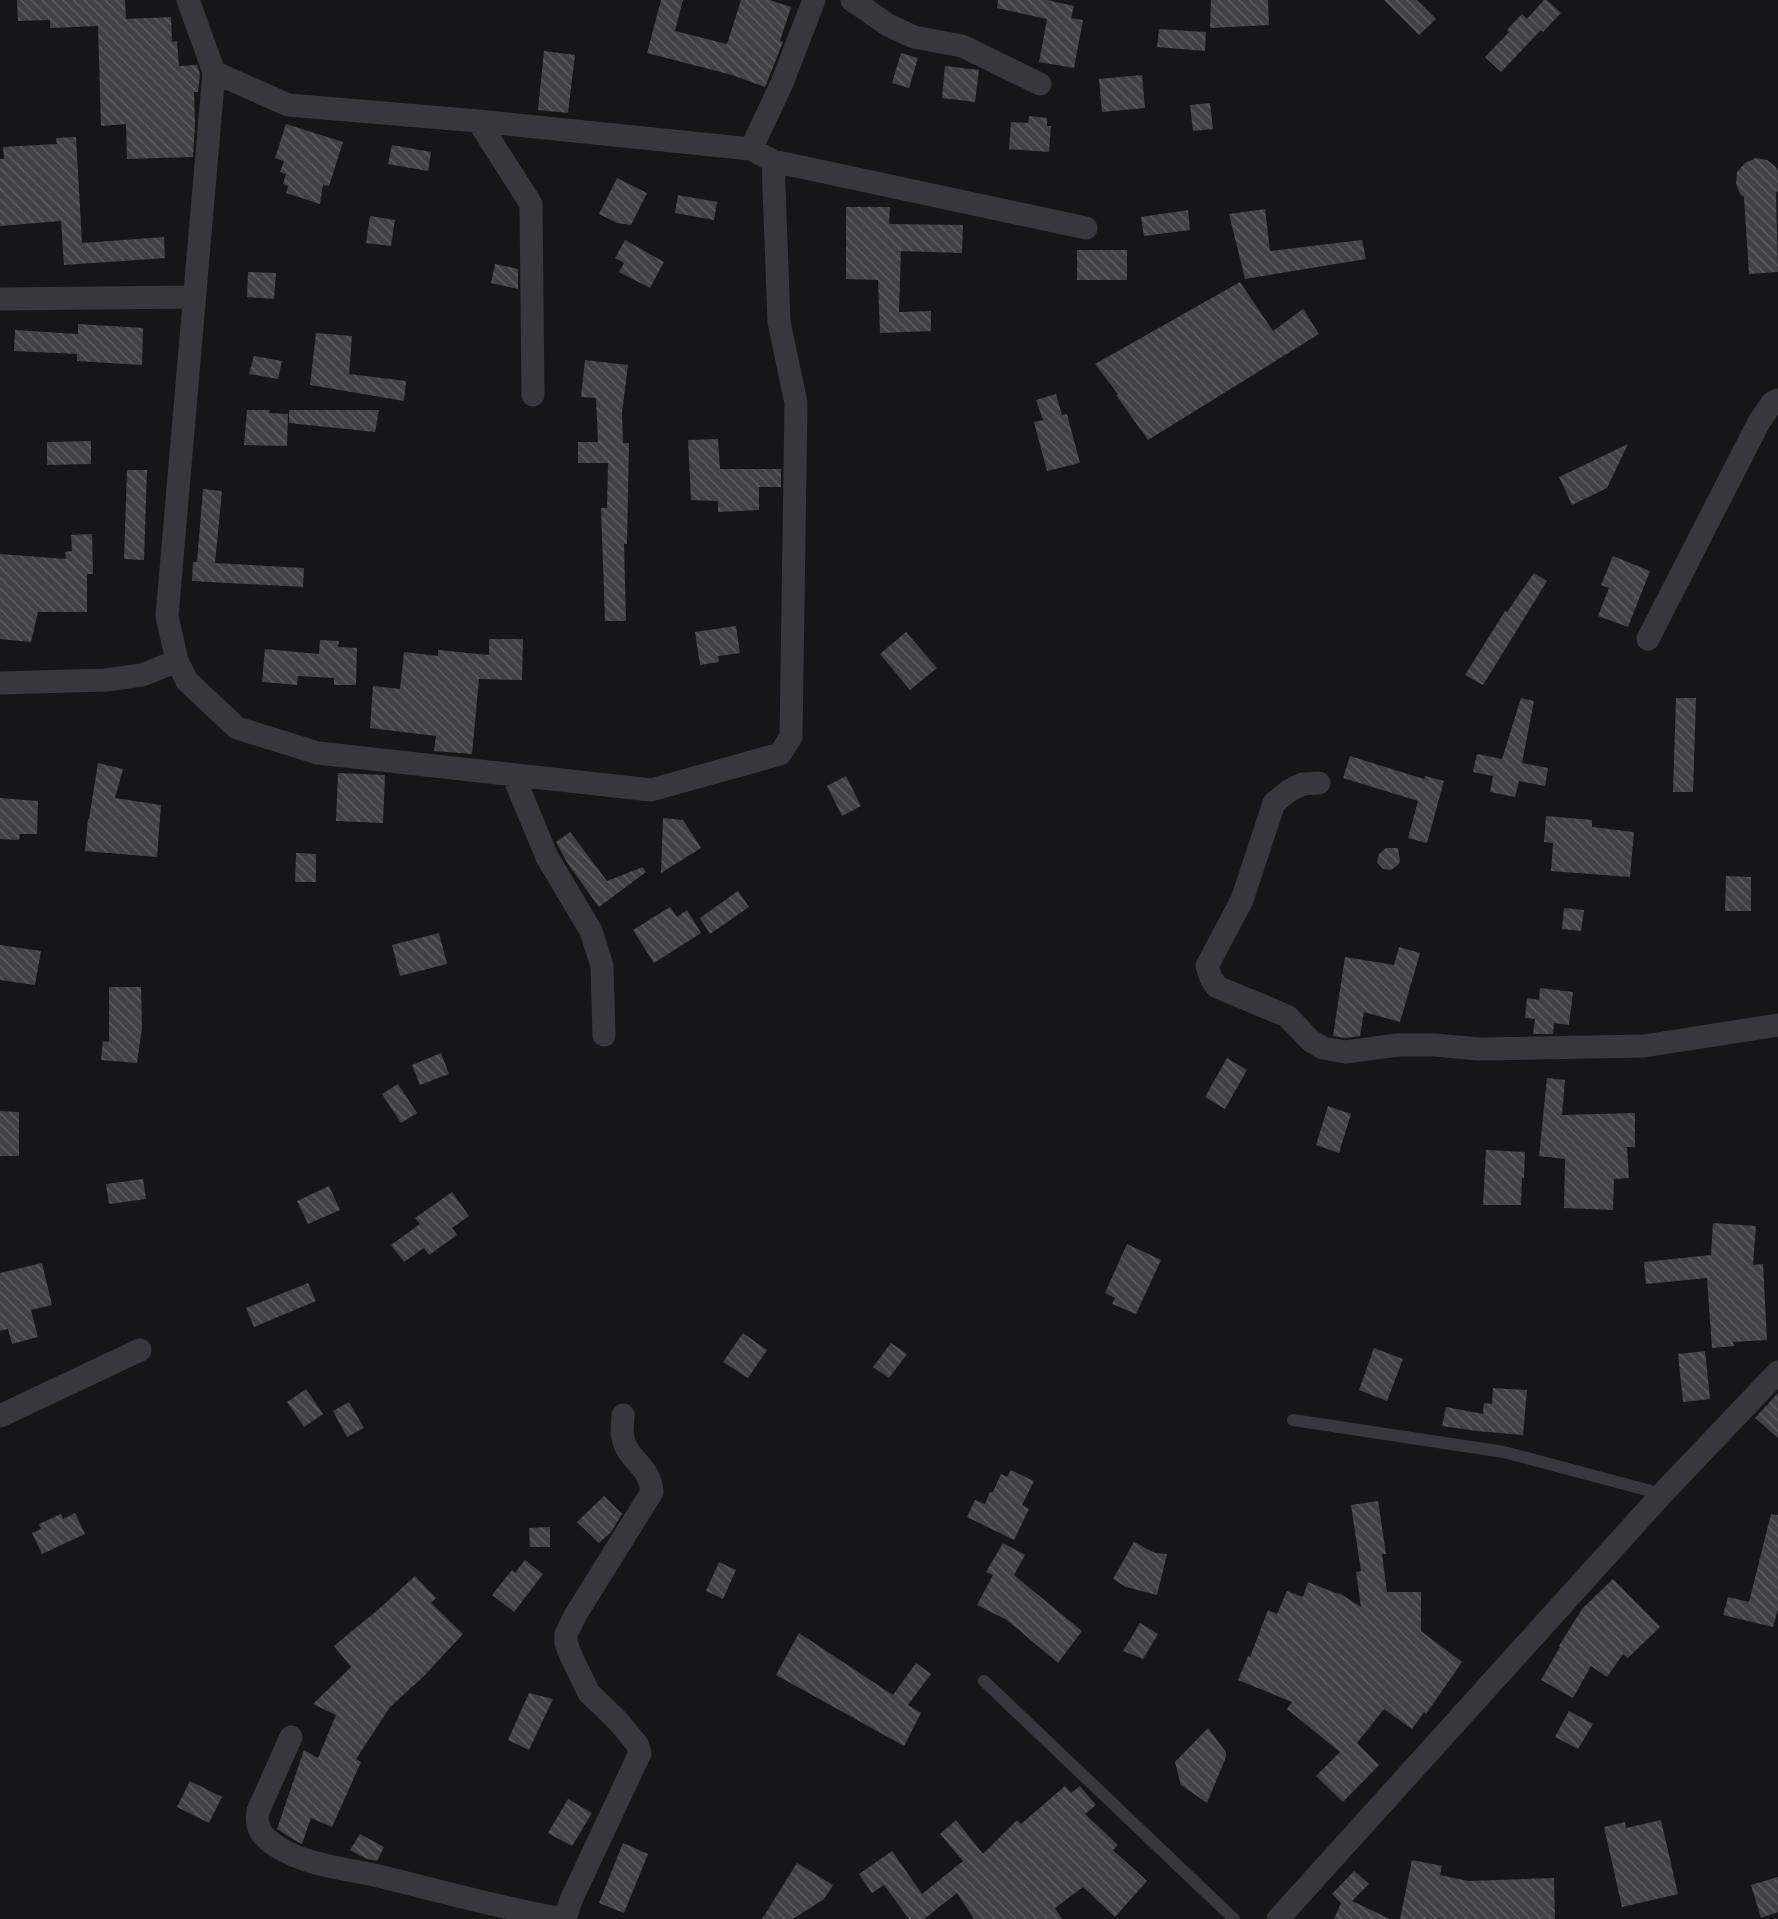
<svg xmlns="http://www.w3.org/2000/svg" width="1778" height="1919" font-family="'Roboto Condensed',sans-serif">
  <defs>
    <pattern id="building-back-hatch" width="6" height="6" patternUnits="userSpaceOnUse" patternTransform="scale(1.75)"><rect width="6" height="6" fill="#404145"/><path d="M-1 5l2 2M0 0l6 6M5-1l2 2" fill="none" stroke="#595a5e"/></pattern>
  </defs>
  <rect width="100%" height="100%" fill="#161618"/>
  <path fill="url(#building-back-hatch)" d="M 17,0 L 125,0 L 126,19 L 171,17 L 172,42 L 177,41 L 179,66 L 197,65 L 200,74 L 198,92 L 194,92 L 195,125 L 193,157 L 127,159 L 126,124 L 101,126 L 98,26 L 50,28 L 50,20 L 18,21 Z
    M 661,0 L 683,0 L 675,31 L 727,44 L 741,0 L 770,0 L 791,7 L 780,41 L 783,42 L 765,87 L 732,75 L 647,53 Z
    M 998,0 L 1047,0 L 1074,6 L 1071,18 L 1083,20 L 1074,68 L 1039,62 L 1047,19 L 997,8 Z
    M 1211,0 L 1268,0 L 1269,25 L 1210,28 Z
    M 1384,0 L 1417,0 L 1436,19 L 1419,35 Z
    M 1544,0 L 1547,0 L 1561,13 L 1543,32 L 1541,30 L 1501,72 L 1485,57 L 1509,32 L 1507,30 L 1522,14 L 1527,19 Z
    M 1159,29 L 1206,32 L 1205,51 L 1157,47 Z
    M 544,51 L 575,55 L 568,113 L 538,110 Z
    M 901,53 L 918,58 L 909,88 L 892,83 Z
    M 945,66 L 979,70 L 975,102 L 942,98 Z
    M 1142,75 L 1145,108 L 1102,112 L 1099,79 Z
    M 1210,103 L 1213,129 L 1193,131 L 1190,105 Z
    M 1029,116 L 1047,118 L 1047,126 L 1051,126 L 1049,152 L 1009,149 L 1011,122 L 1028,123 Z
    M 286,124 L 343,142 L 329,186 L 323,185 L 320,204 L 286,193 L 288,186 L 283,184 L 286,174 L 280,172 L 284,161 L 275,158 Z
    M 76,137 L 82,243 L 164,237 L 165,258 L 64,265 L 61,221 L 0,226 L 0,159 L 4,159 L 3,147 L 57,144 L 56,138 Z
    M 392,145 L 431,152 L 428,171 L 388,164 Z
    M 1756,158 L 1767,160 L 1776,167 L 1778,172 L 1778,190 L 1776,193 L 1778,272 L 1749,274 L 1744,197 L 1740,194 L 1736,183 L 1737,172 L 1745,163 Z
    M 617,178 L 647,193 L 631,225 L 617,223 L 599,214 Z
    M 678,195 L 717,202 L 714,220 L 675,213 Z
    M 846,207 L 890,207 L 889,224 L 963,225 L 962,253 L 901,251 L 899,312 L 931,311 L 931,331 L 880,333 L 878,280 L 846,279 Z
    M 1265,209 L 1270,251 L 1362,240 L 1366,259 L 1245,279 L 1229,214 Z
    M 1188,210 L 1190,230 L 1144,236 L 1141,217 Z
    M 370,216 L 395,220 L 391,246 L 366,243 Z
    M 625,240 L 664,262 L 650,288 L 619,272 L 624,263 L 615,258 Z
    M 1077,250 L 1127,250 L 1127,280 L 1077,280 Z
    M 495,264 L 518,269 L 518,289 L 491,283 Z
    M 248,272 L 276,273 L 274,299 L 247,297 Z
    M 1240,282 L 1273,331 L 1303,309 L 1319,334 L 1148,440 L 1116,395 L 1118,394 L 1095,364 Z
    M 78,324 L 143,328 L 142,365 L 77,361 L 77,354 L 14,351 L 15,330 L 78,334 Z
    M 316,333 L 352,336 L 349,374 L 406,381 L 404,401 L 310,385 Z
    M 254,356 L 282,361 L 278,379 L 249,374 Z
    M 585,360 L 628,365 L 622,413 L 623,443 L 629,443 L 627,544 L 624,544 L 626,621 L 605,621 L 601,508 L 607,508 L 608,463 L 578,463 L 578,442 L 598,442 L 596,398 L 581,397 Z
    M 1056,394 L 1062,415 L 1067,414 L 1080,463 L 1047,471 L 1034,422 L 1043,420 L 1036,400 Z
    M 247,410 L 270,410 L 269,413 L 288,414 L 287,446 L 244,445 Z
    M 289,410 L 379,410 L 375,432 L 289,423 Z
    M 718,439 L 720,469 L 781,469 L 781,487 L 759,487 L 759,510 L 718,512 L 718,501 L 691,500 L 688,440 Z
    M 91,441 L 91,464 L 47,465 L 47,442 Z
    M 1628,444 L 1607,488 L 1572,505 L 1559,477 Z
    M 127,470 L 147,470 L 144,560 L 124,559 Z
    M 203,489 L 222,491 L 215,563 L 304,568 L 303,587 L 192,581 L 193,562 L 197,562 Z
    M 92,534 L 93,574 L 87,574 L 87,612 L 38,612 L 31,642 L 0,639 L 0,554 L 66,559 L 65,552 L 72,551 L 71,535 Z
    M 1613,556 L 1650,571 L 1628,627 L 1598,616 L 1609,588 L 1601,585 Z
    M 1534,573 L 1547,581 L 1483,685 L 1465,675 L 1505,611 L 1507,612 Z
    M 736,626 L 740,653 L 718,656 L 719,662 L 700,665 L 695,632 Z
    M 906,632 L 937,668 L 910,690 L 880,654 Z
    M 489,639 L 523,639 L 522,680 L 479,679 L 472,754 L 434,751 L 436,736 L 370,728 L 373,686 L 400,689 L 404,652 L 438,656 L 438,650 L 489,655 Z
    M 320,640 L 339,641 L 338,647 L 357,648 L 356,685 L 334,685 L 334,678 L 298,676 L 297,685 L 262,682 L 265,649 L 319,654 Z
    M 1521,698 L 1534,701 L 1522,763 L 1548,768 L 1545,786 L 1519,781 L 1515,797 L 1490,792 L 1493,776 L 1473,772 L 1477,754 L 1502,759 Z
    M 1676,698 L 1696,698 L 1693,792 L 1673,792 Z
    M 1350,756 L 1424,779 L 1425,776 L 1444,781 L 1427,843 L 1408,838 L 1418,801 L 1343,778 Z
    M 98,763 L 123,769 L 115,798 L 161,805 L 157,857 L 85,851 L 88,819 L 89,819 Z
    M 338,773 L 385,775 L 383,823 L 336,821 Z
    M 846,776 L 861,806 L 842,816 L 827,786 Z
    M 0,798 L 38,801 L 37,834 L 20,834 L 19,840 L 0,839 Z
    M 1546,816 L 1592,820 L 1592,827 L 1634,832 L 1630,877 L 1551,871 L 1553,843 L 1544,842 Z
    M 663,818 L 683,820 L 701,848 L 661,873 Z
    M 570,832 L 607,881 L 643,867 L 646,872 L 599,907 L 568,864 L 556,842 Z
    M 1386,848 L 1398,848 L 1400,861 L 1398,865 L 1391,870 L 1383,869 L 1377,862 L 1379,854 Z
    M 296,853 L 316,854 L 316,882 L 295,882 Z
    M 1726,876 L 1751,877 L 1751,911 L 1725,911 Z
    M 738,891 L 749,907 L 710,934 L 700,918 Z
    M 670,907 L 677,917 L 687,910 L 701,933 L 654,963 L 633,930 Z
    M 1564,908 L 1584,910 L 1581,931 L 1562,929 Z
    M 439,933 L 447,964 L 400,976 L 392,945 Z
    M 0,945 L 41,951 L 35,985 L 0,980 Z
    M 1399,947 L 1420,953 L 1400,1022 L 1364,1012 L 1360,1036 L 1345,1038 L 1333,1036 L 1345,957 L 1394,965 Z
    M 109,987 L 141,987 L 142,1028 L 137,1063 L 101,1060 L 103,1041 L 109,1042 Z
    M 1540,988 L 1573,992 L 1569,1025 L 1554,1023 L 1553,1034 L 1533,1034 L 1535,1019 L 1525,1018 L 1527,998 L 1539,1000 Z
    M 441,1053 L 449,1074 L 420,1085 L 412,1065 Z
    M 1227,1058 L 1247,1070 L 1225,1109 L 1205,1097 Z
    M 1547,1078 L 1565,1080 L 1562,1115 L 1635,1113 L 1635,1147 L 1627,1147 L 1629,1178 L 1614,1179 L 1613,1210 L 1564,1208 L 1565,1159 L 1539,1156 Z
    M 398,1084 L 417,1113 L 401,1123 L 382,1094 Z
    M 1328,1106 L 1351,1114 L 1339,1153 L 1316,1145 Z
    M 0,1111 L 19,1112 L 19,1156 L 0,1156 Z
    M 1486,1150 L 1525,1152 L 1524,1178 L 1522,1178 L 1521,1205 L 1483,1205 Z
    M 143,1179 L 146,1199 L 109,1204 L 106,1184 Z
    M 329,1186 L 340,1210 L 308,1224 L 297,1201 Z
    M 452,1192 L 469,1216 L 452,1228 L 457,1235 L 429,1255 L 424,1248 L 404,1262 L 391,1245 L 420,1224 L 415,1218 Z
    M 1713,1223 L 1756,1226 L 1753,1265 L 1763,1264 L 1767,1340 L 1733,1342 L 1734,1346 L 1712,1348 L 1707,1278 L 1646,1284 L 1644,1262 L 1711,1255 Z
    M 1127,1244 L 1161,1260 L 1136,1314 L 1112,1304 L 1115,1298 L 1105,1293 Z
    M 42,1263 L 52,1305 L 31,1310 L 38,1337 L 12,1344 L 8,1329 L 0,1331 L 0,1273 Z
    M 308,1283 L 316,1301 L 254,1327 L 246,1308 Z
    M 743,1333 L 767,1350 L 748,1378 L 723,1362 Z
    M 891,1343 L 907,1354 L 889,1378 L 873,1367 Z
    M 1374,1348 L 1403,1359 L 1387,1401 L 1359,1390 Z
    M 1705,1351 L 1710,1399 L 1683,1402 L 1678,1354 Z
    M 1493,1388 L 1527,1390 L 1523,1435 L 1477,1431 L 1442,1426 L 1446,1407 L 1483,1414 L 1484,1403 L 1492,1404 Z
    M 306,1389 L 323,1414 L 304,1427 L 287,1402 Z
    M 1778,1393 L 1778,1438 L 1755,1418 Z
    M 349,1402 L 364,1428 L 347,1437 L 333,1411 Z
    M 1011,1470 L 1034,1481 L 1022,1505 L 1029,1509 L 1014,1540 L 967,1517 L 975,1500 L 985,1504 L 990,1492 L 993,1492 L 1001,1474 L 1007,1477 Z
    M 604,1496 L 622,1514 L 611,1532 L 599,1543 L 577,1522 Z
    M 1378,1501 L 1386,1554 L 1382,1554 L 1387,1592 L 1421,1592 L 1421,1631 L 1462,1662 L 1426,1714 L 1424,1712 L 1412,1729 L 1384,1709 L 1357,1743 L 1379,1765 L 1343,1802 L 1316,1776 L 1340,1752 L 1287,1709 L 1292,1702 L 1238,1680 L 1248,1656 L 1250,1657 L 1268,1610 L 1277,1614 L 1287,1591 L 1303,1597 L 1308,1582 L 1338,1594 L 1339,1593 L 1361,1607 L 1356,1572 L 1361,1571 L 1351,1505 Z
    M 75,1513 L 85,1534 L 42,1554 L 32,1533 L 41,1529 L 39,1524 L 61,1514 L 63,1519 Z
    M 1771,1514 L 1778,1515 L 1778,1609 L 1773,1627 L 1723,1615 L 1728,1597 L 1749,1602 Z
    M 550,1527 L 550,1547 L 530,1547 L 529,1528 Z
    M 1134,1542 L 1155,1553 L 1167,1554 L 1157,1595 L 1126,1587 L 1113,1579 Z
    M 1003,1543 L 1025,1555 L 1014,1575 L 1082,1631 L 1058,1663 L 1007,1620 L 977,1605 L 993,1575 L 986,1572 Z
    M 525,1560 L 543,1574 L 514,1612 L 492,1595 L 512,1570 L 515,1573 Z
    M 719,1562 L 736,1570 L 723,1599 L 706,1591 Z
    M 415,1576 L 436,1598 L 431,1603 L 463,1634 L 423,1677 L 390,1707 L 356,1759 L 361,1762 L 332,1827 L 311,1818 L 302,1844 L 294,1840 L 277,1829 L 304,1750 L 318,1758 L 336,1715 L 313,1704 L 351,1667 L 334,1646 L 380,1608 Z
    M 1613,1579 L 1660,1627 L 1628,1658 L 1623,1654 L 1607,1677 L 1591,1666 L 1573,1698 L 1541,1680 L 1560,1647 L 1559,1646 L 1582,1609 Z
    M 1140,1623 L 1158,1634 L 1143,1659 L 1123,1651 Z
    M 799,1633 L 893,1695 L 916,1663 L 931,1674 L 908,1705 L 921,1713 L 904,1746 L 776,1675 Z
    M 529,1693 L 553,1699 L 529,1750 L 508,1740 Z
    M 1569,1711 L 1593,1724 L 1578,1749 L 1555,1737 Z
    M 1208,1728 L 1226,1752 L 1226,1757 L 1207,1803 L 1181,1785 L 1175,1762 Z
    M 190,1781 L 222,1797 L 209,1823 L 177,1807 Z
    M 1065,1786 L 1071,1793 L 1080,1786 L 1096,1805 L 1085,1814 L 1118,1845 L 1113,1850 L 1147,1881 L 1115,1917 L 1083,1887 L 1055,1908 L 1062,1919 L 974,1919 L 957,1893 L 924,1919 L 909,1919 L 884,1885 L 872,1893 L 859,1874 L 892,1851 L 922,1894 L 963,1861 L 940,1834 L 956,1820 L 983,1854 L 1017,1820 L 1021,1824 Z
    M 568,1799 L 592,1813 L 572,1846 L 548,1833 Z
    M 1661,1820 L 1678,1894 L 1622,1907 L 1604,1827 L 1625,1822 L 1626,1828 Z
    M 360,1834 L 384,1847 L 377,1861 L 367,1859 L 350,1850 Z
    M 623,1843 L 648,1854 L 624,1913 L 599,1903 Z
    M 1412,1860 L 1442,1866 L 1440,1875 L 1468,1881 L 1554,1878 L 1555,1919 L 1400,1919 Z
    M 797,1863 L 833,1885 L 824,1899 L 793,1919 L 762,1919 Z
    M 1354,1871 L 1369,1884 L 1352,1901 L 1390,1919 L 1334,1919 L 1341,1903 L 1332,1894 Z
    M 1778,1877 L 1778,1912 L 1761,1918 L 1751,1885 Z"/>
  <g fill="none" stroke-linecap="round" stroke-linejoin="round">
    <path stroke="#37383d" stroke-width="12" d="M 1293,1420 L 1504,1452 L 1662,1494
      M 984,1681 L 1234,1919"/>
    <path stroke="#37383d" stroke-width="23" d="M 188,0 L 214,72 L 167,616 L 177,661 L 187,681 L 237,728 L 318,753 L 651,790 L 780,754 L 791,737 L 796,403 L 779,322 L 773,161 L 751,149
      M 852,0 L 888,25 L 914,37 L 962,46 L 1040,84
      M 214,72 L 288,105 L 478,121 L 751,149 L 782,83 L 814,0
      M 478,121 L 531,204 L 533,395
      M 773,161 L 1086,228
      M 0,299 L 194,297
      M 1648,639 L 1759,422 L 1772,403 L 1778,400
      M 0,683 L 106,680 L 142,675 L 177,661
      M 513,775 L 547,857 L 591,931 L 602,966 L 604,1035
      M 1319,783 L 1303,784 L 1290,790 L 1274,803 L 1242,900 L 1207,966 L 1211,978 L 1217,987 L 1287,1016 L 1311,1041 L 1323,1048 L 1345,1052 L 1398,1045 L 1435,1045 L 1479,1049 L 1644,1046 L 1778,1025
      M 0,1416 L 140,1350
      M 291,1737 L 258,1811 C 255,1829 262,1836 276,1846 C 305,1865 342,1868 374,1875 C 437,1890 499,1908 563,1919
      M 565,1919 L 571,1900 L 640,1753 L 637,1744 L 617,1720 L 589,1693 L 571,1656 L 566,1643 L 566,1634 L 576,1614 L 652,1492 C 650,1465 627,1460 623,1438 C 621,1431 623,1422 623,1415
      M 1278,1919 L 1662,1494 L 1778,1372"/>
  </g>
</svg>
